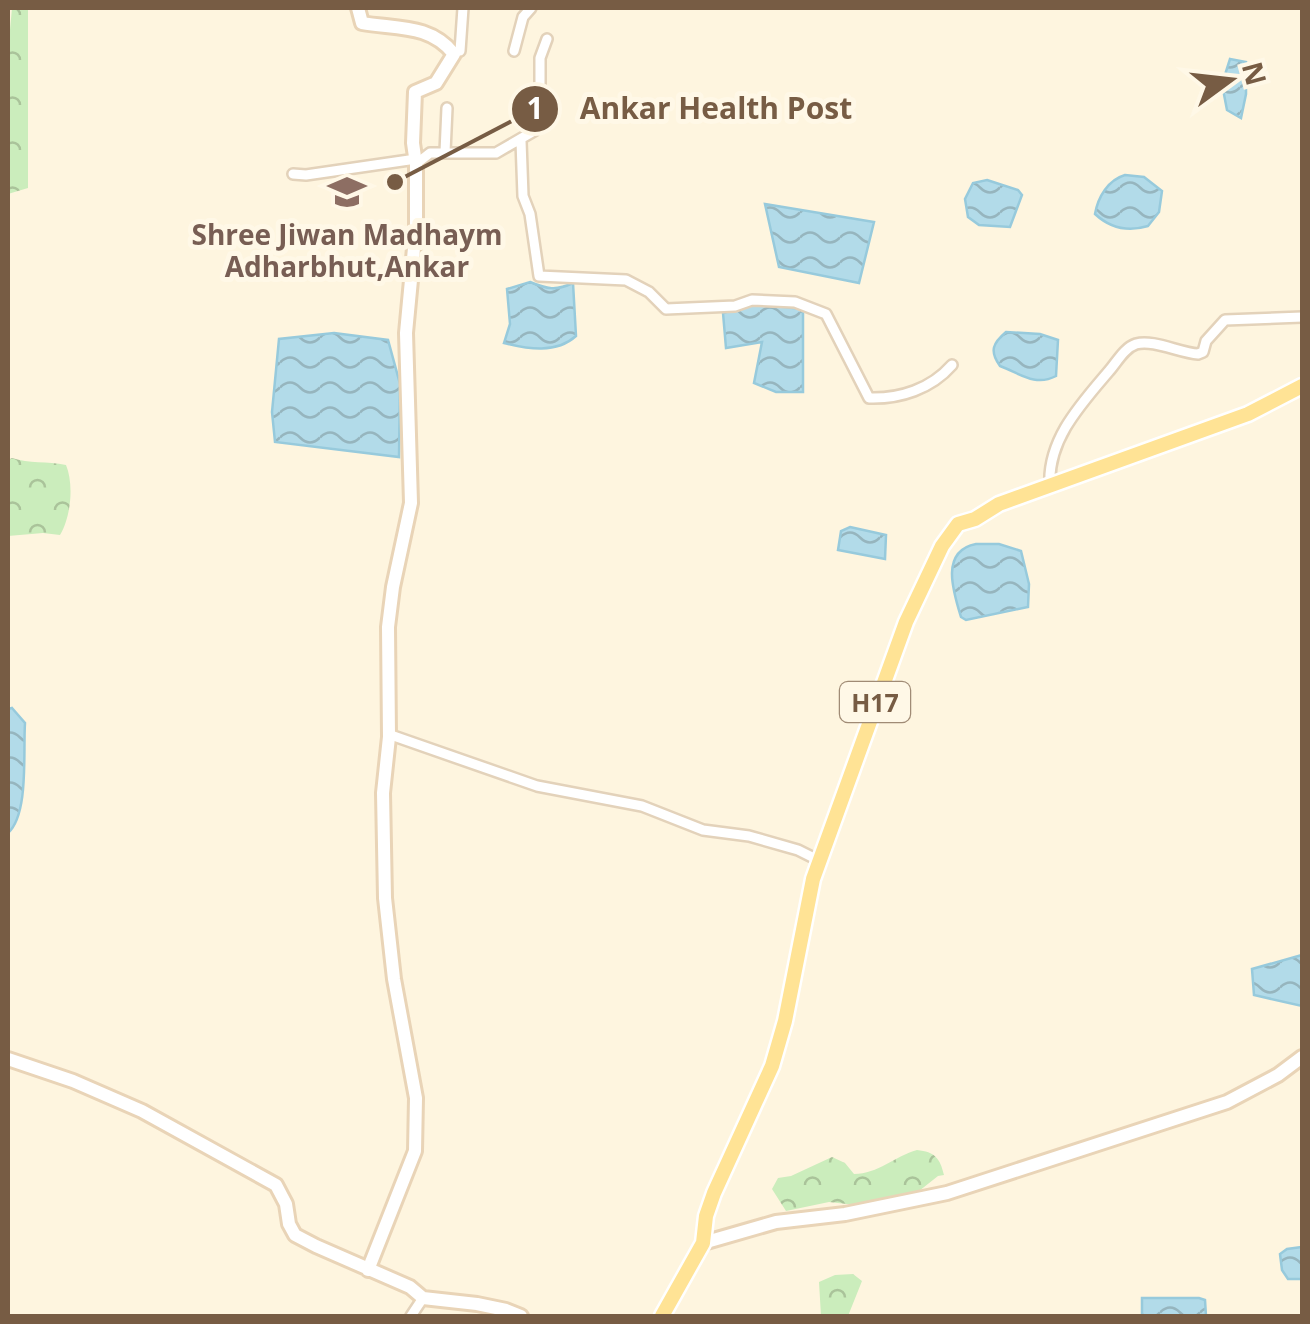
<svg xmlns="http://www.w3.org/2000/svg" width="1310" height="1324" font-family="'Open Sans',sans-serif">
  <defs>
    <pattern id="forest-crowns" width="20" height="18" patternUnits="userSpaceOnUse" patternTransform="scale(2.5)"><rect width="20" height="18" fill="#cbedbc"/><path d="M2 6a3 3 0 1 1 6 0M12 15a3 3 0 1 1 6 0" fill="none" stroke="#aac39a"/></pattern>
    <pattern id="water-waves" width="16" height="10" patternUnits="userSpaceOnUse" patternTransform="scale(2.5)"><rect width="16" height="10" fill="#b2dbe9"/><path d="M0 5q4-4 8 0t8 0" fill="none" stroke="#96b5be"/></pattern>
  </defs>
  <rect width="100%" height="100%" fill="#fef5df"/>
  <path fill="url(#forest-crowns)" d="M 12,8 L 28,8 L 28,188 L 8,194 L 8,51 Z
    M 12,458 C 29,464 47,461 66,465 C 74,484 71,517 60,535 L 43,533 L 8,536 L 8,460 Z
    M 917,1150 C 935,1152 940,1158 944,1175 L 938,1176 L 914,1195 L 864,1206 L 829,1202 L 786,1211 L 772,1189 L 778,1178 L 791,1176 L 832,1157 L 845,1163 L 854,1174 C 878,1174 895,1156 917,1150 Z
    M 853,1274 L 862,1281 L 848,1316 L 821,1316 L 819,1282 L 835,1275 Z"/>
  <path fill="url(#water-waves)" stroke="#97cadc" stroke-width="2.5" d="M 1230,59 L 1246,62 L 1246,94 L 1241,118 L 1227,110 L 1222,84 Z
    M 1125,175 L 1144,177 L 1162,191 L 1159,212 L 1148,226 C 1128,232 1110,228 1095,214 C 1098,197 1108,180 1125,175 Z
    M 987,180 L 1018,190 L 1022,195 L 1010,227 L 979,225 L 968,217 L 965,199 L 973,183 Z
    M 765,204 L 874,222 L 859,283 L 779,267 Z
    M 530,282 C 547,289 556,291 573,283 L 576,336 C 556,354 528,349 504,343 L 510,324 L 507,289 Z
    M 756,304 L 803,309 L 803,392 L 776,392 L 754,383 L 762,342 L 726,348 L 723,313 Z
    M 1006,332 L 1040,334 L 1058,340 L 1056,376 C 1035,387 1019,373 1000,366 C 989,351 993,343 1006,332 Z
    M 334,333 L 388,340 L 400,384 L 399,457 L 275,442 L 272,412 L 279,339 Z
    M 850,527 L 886,535 L 885,559 L 838,550 L 841,531 Z
    M 976,544 L 999,544 L 1021,551 L 1029,584 L 1028,607 L 966,620 L 961,617 C 953,591 940,551 976,544 Z
    M 12,708 L 25,723 C 23,753 29,814 8,833 L 8,709 Z
    M 1302,955 L 1302,1006 L 1254,995 L 1252,969 Z
    M 1302,1247 L 1302,1279 L 1288,1279 L 1282,1270 L 1280,1254 L 1287,1249 Z
    M 1142,1298 L 1199,1298 L 1205,1300 L 1206,1316 L 1142,1316 Z"/>
  <g fill="none" stroke-linecap="round" stroke-linejoin="round">
    <g stroke="#e3d2ba" stroke-width="14">
      <path id="street" d="M 460,51 L 463,8
        M 514,51 L 523,17 L 531,8
        M 521,141 L 523,196 L 530,214 L 539,276 L 626,280 L 649,292 L 666,309 L 735,306 L 752,300 L 795,302 L 826,314 L 869,398 C 900,399 931,389 952,365
        M 445,152 L 447,108
        M 416,164 L 430,153 L 496,153 L 534,131 L 540,122 L 540,58 L 547,39
        M 293,174 L 306,175 L 416,159
        M 412,265 L 460,267
        M 1050,486 C 1047,440 1081,404 1109,371 C 1117,362 1124,348 1136,344 C 1153,339 1180,353 1198,354 L 1203,352 L 1206,341 L 1225,320 L 1302,317
        M 388,734 L 537,786 L 642,806 L 703,830 L 749,836 L 798,850 L 820,861
        M 411,1316 L 423,1298"/>
    </g>
    <g stroke="#e9d4b7" stroke-width="18">
      <path id="secondary" d="M 358,8 L 362,23 C 397,29 430,24 454,54 L 436,83 L 415,92 L 413,143 L 416,164 L 416,227 L 406,333 L 411,503 L 393,587 L 388,627 L 389,737 L 383,793 L 385,898 L 394,979 L 416,1098 L 415,1151 L 368,1270
        M 8,1059 L 73,1081 L 142,1111 L 276,1185 L 286,1204 L 289,1224 L 295,1235 L 316,1246 L 410,1287 L 423,1298 L 477,1304 L 506,1310 L 521,1316
        M 703,1243 L 776,1222 L 845,1214 L 947,1193 L 1227,1102 L 1278,1075 L 1302,1057"/>
    </g>
    <g stroke="#fff" stroke-width="19">
      <path id="primary" d="M 662,1316 L 703,1243 L 706,1216 L 714,1193 L 772,1066 L 785,1021 L 813,879 L 906,622 L 942,546 L 958,524 L 975,519 L 999,504 L 1248,414 L 1302,386"/>
    </g>
    <use href="#street" stroke="#fff" stroke-width="9"/>
    <use href="#secondary" stroke="#fff" stroke-width="12"/>
    <use href="#primary" stroke="#ffe395" stroke-width="14"/>
  </g>
  <defs>
    <g id="school-bare" transform="scale(3)"><path d="M0-5L7-2L0 1L-7-2ZM-4 1L0 2.5L4 1V4Q0 6-4 4Z" fill="#8d6e63" stroke="#fff8e7" stroke-width="2.5" paint-order="stroke"/></g>
  </defs>
  <g fill-rule="evenodd">
    <use href="#school-bare" x="347" y="192"/>
  </g>
  <g text-anchor="middle" dominant-baseline="central" stroke-width="10" stroke-linejoin="round" paint-order="stroke">
    <rect fill="#fff8e7" stroke="#a08b75" stroke-width="2.5" x="840" y="682" width="70" height="40" rx="8"/>
    <g font-size="25" font-weight="bold" fill="#775c44">
      <text x="875" y="702">H17</text>
    </g>
    <g font-size="28" font-weight="bold" fill="#785e54" stroke="#fff8e7">
      <text x="347" y="234">Shree Jiwan Madhaym<tspan x="347" dy="32">Adharbhut,Ankar</tspan></text>
    </g>
  </g>
  <path fill="none" stroke="#775c44" stroke-width="4" d="M395 182L535 109"/>
  <g fill="#775c44" stroke="#fff8e7" stroke-width="4">
    <circle cx="395" cy="182" r="10"/>
    <circle cx="535" cy="109" r="25"/>
  </g>
  <g font-size="30" text-anchor="middle" font-weight="bold" fill="#fff">
    <text x="535" y="119">1</text>
  </g>
  <g font-size="30" text-anchor="middle" font-weight="bold" fill="#775c44" stroke="#fff8e7" stroke-width="10" stroke-linejoin="round" paint-order="stroke">
    <text x="716" y="119">Ankar Health Post</text>
  </g>
  <rect width="1310" height="1324" fill="none" stroke="#775c44" stroke-width="20"/>
  <g transform="translate(1230 80) rotate(75)" stroke="#fff8e7" stroke-width="8" paint-order="stroke">
  <path d="M0-8L18 38L0 25L-18 38Z" fill="#775c44"/>
  <text y="-15" font-size="28" font-weight="bold" text-anchor="middle" fill="#775c44">N</text>
  </g>
</svg>
